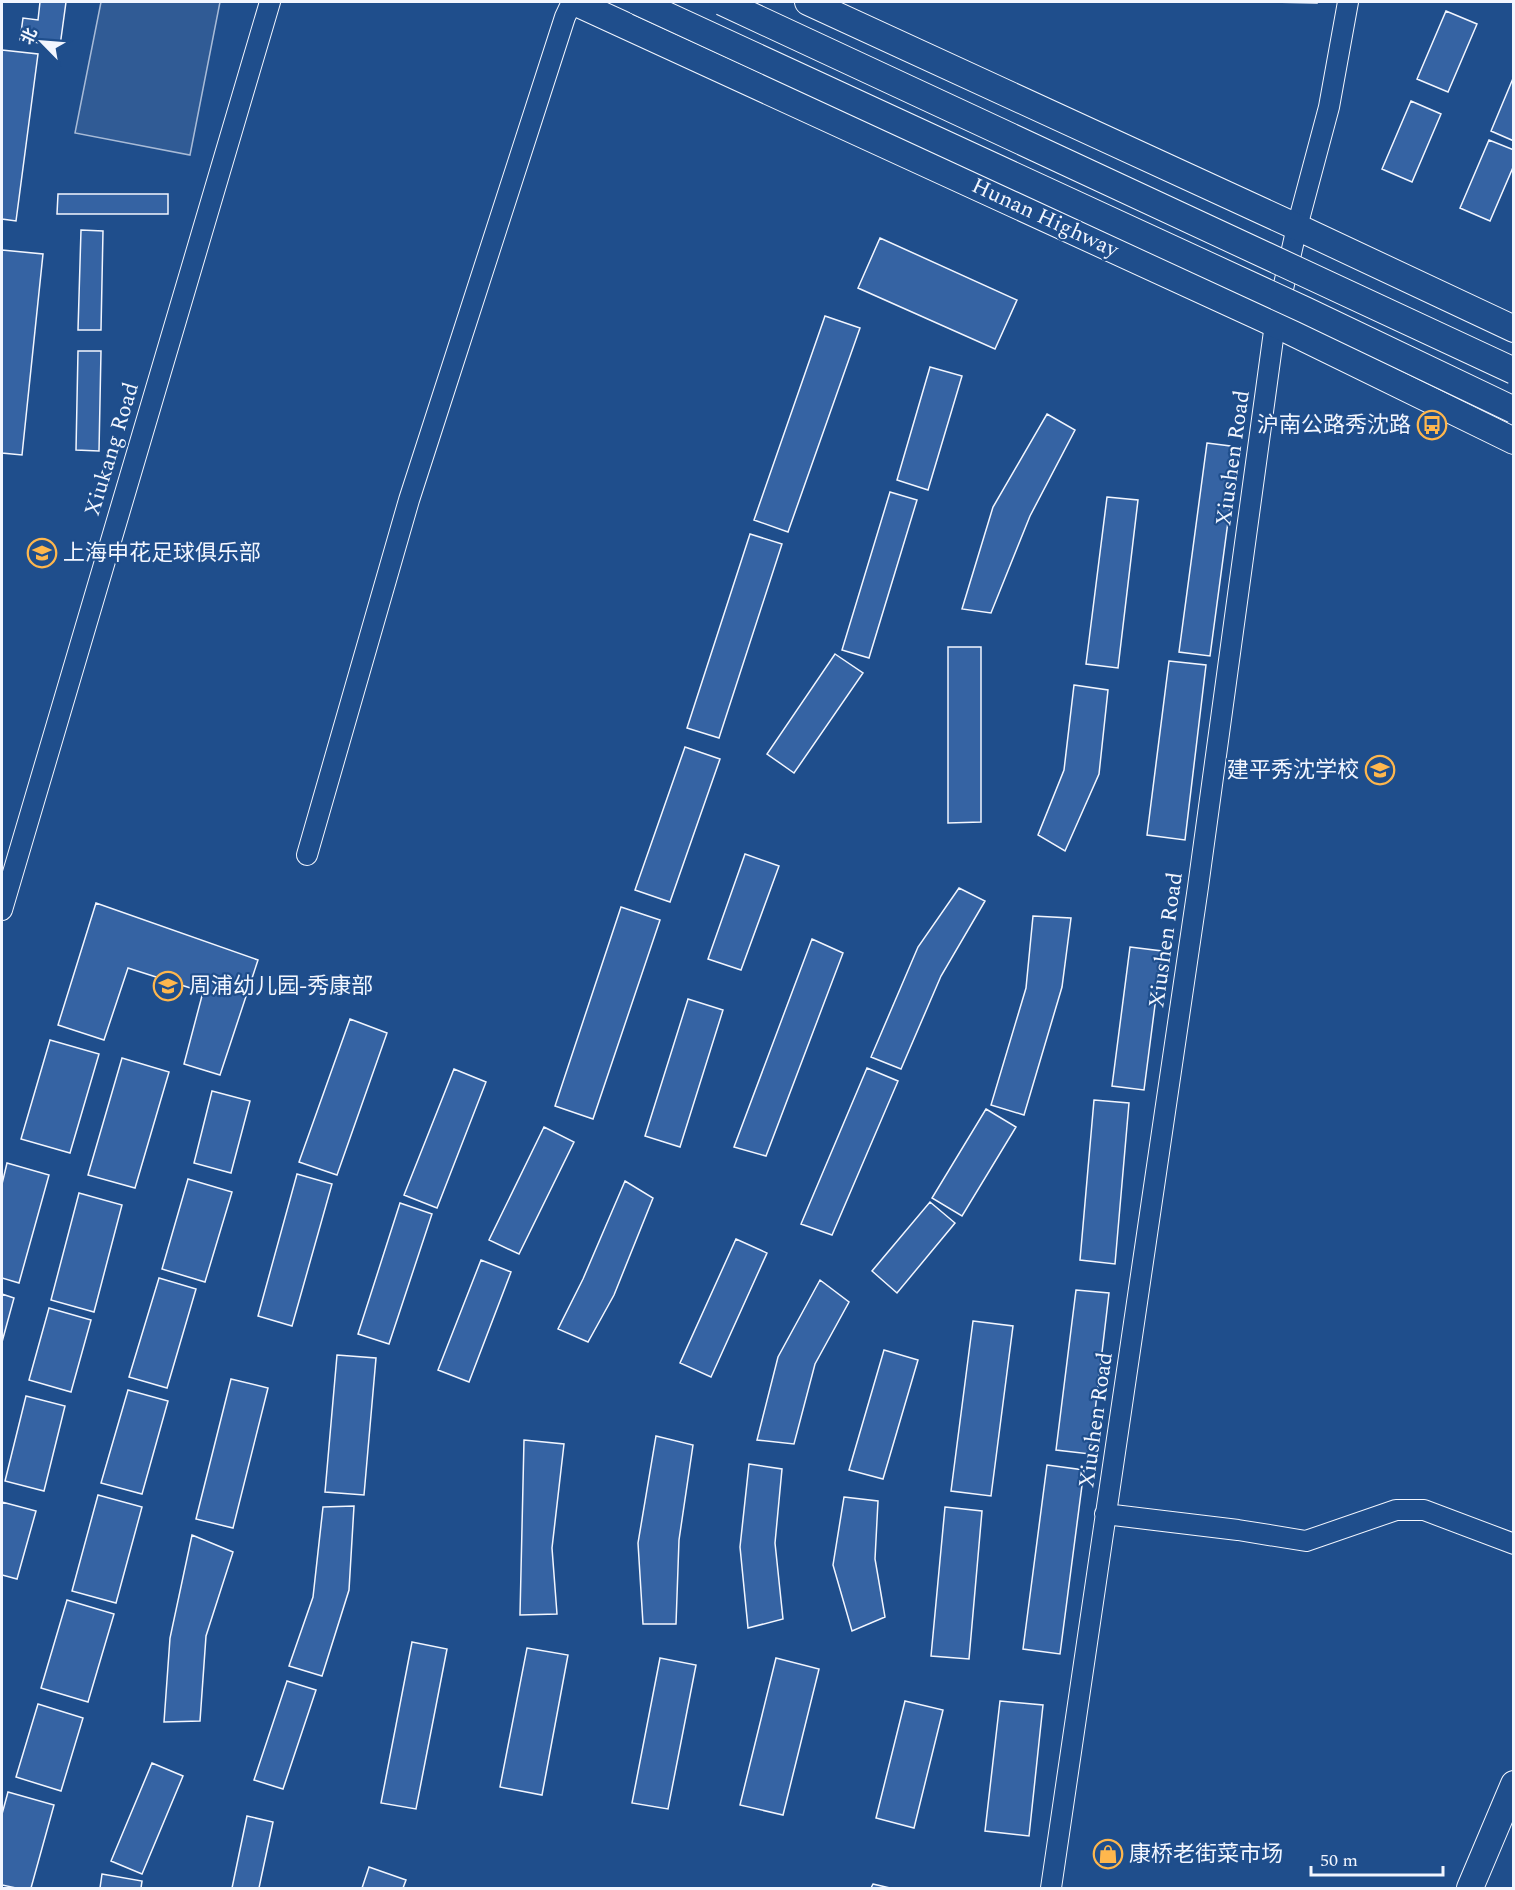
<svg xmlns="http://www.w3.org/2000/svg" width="1515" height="1890" font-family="Spectral,'Noto Sans SC',serif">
  <rect width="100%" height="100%" fill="#1f4e8c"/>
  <path fill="#305b95" stroke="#a8bbd7" stroke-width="1.5" d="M 101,2 L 220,2 L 190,155 L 75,133 Z"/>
  <path fill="#3563a3" stroke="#f2f6ff" stroke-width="1.5" d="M 40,2 L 66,2 L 60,46 L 20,40 L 23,18 L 38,20 Z
    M 1269,2 L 1317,2 L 1317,3 Z
    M 1446,11 L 1477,24 L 1448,92 L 1417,79 Z
    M 2,50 L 38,54 L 16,221 L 2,219 Z
    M 1514,76 L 1514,141 L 1491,131 Z
    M 1411,101 L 1441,114 L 1412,182 L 1382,169 Z
    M 1489,140 L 1514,150 L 1514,165 L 1490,221 L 1460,208 Z
    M 58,194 L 168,194 L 168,214 L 57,214 Z
    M 81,230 L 103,231 L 101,330 L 78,330 Z
    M 880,238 L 1017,300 L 995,349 L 858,288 Z
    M 2,250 L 43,254 L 22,455 L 2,453 Z
    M 825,316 L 860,328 L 788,532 L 754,520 Z
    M 78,351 L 101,351 L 99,451 L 76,450 Z
    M 930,367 L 962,376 L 928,490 L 897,480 Z
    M 1047,414 L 1075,430 L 1030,516 L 991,613 L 962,609 L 993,507 Z
    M 1207,443 L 1238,447 L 1210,656 L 1179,652 Z
    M 890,492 L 917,500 L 869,658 L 842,650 Z
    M 1107,497 L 1138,500 L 1118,668 L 1086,664 Z
    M 750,534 L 782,544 L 719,738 L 687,728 Z
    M 948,647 L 981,647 L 981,822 L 948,823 Z
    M 835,654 L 863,673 L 794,773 L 767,754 Z
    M 1169,661 L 1206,665 L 1185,840 L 1147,835 Z
    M 1074,685 L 1108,690 L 1099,774 L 1065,851 L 1038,835 L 1064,770 Z
    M 685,747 L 720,759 L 670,902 L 635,890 Z
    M 745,854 L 779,866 L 741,970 L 708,959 Z
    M 959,888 L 985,901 L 941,976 L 901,1069 L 871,1057 L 918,947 Z
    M 96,903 L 258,960 L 220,1075 L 184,1064 L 203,992 L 128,968 L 104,1040 L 58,1025 Z
    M 621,907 L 660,920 L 593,1119 L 555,1106 Z
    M 1033,916 L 1071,918 L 1062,987 L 1024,1115 L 991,1105 L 1026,988 Z
    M 812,939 L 843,953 L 766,1156 L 734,1147 Z
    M 1130,947 L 1162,951 L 1144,1090 L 1112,1086 Z
    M 688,999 L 723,1010 L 680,1147 L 645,1136 Z
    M 350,1019 L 387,1033 L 337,1175 L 299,1162 Z
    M 50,1040 L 99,1054 L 70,1153 L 21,1139 Z
    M 122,1058 L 169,1072 L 135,1188 L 88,1175 Z
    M 867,1068 L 898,1081 L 832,1235 L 801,1224 Z
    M 454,1069 L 486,1082 L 437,1208 L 404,1195 Z
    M 212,1091 L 250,1101 L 231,1173 L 194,1163 Z
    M 1094,1100 L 1129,1103 L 1115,1264 L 1080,1260 Z
    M 986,1109 L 1016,1127 L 962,1216 L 932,1198 Z
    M 544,1127 L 574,1142 L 519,1254 L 489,1240 Z
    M 7,1163 L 49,1175 L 19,1283 L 2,1278 L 2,1184 Z
    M 297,1174 L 332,1184 L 292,1326 L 258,1316 Z
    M 188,1179 L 232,1192 L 205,1282 L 162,1269 Z
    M 625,1181 L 653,1198 L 614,1295 L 588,1342 L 558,1329 L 583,1279 Z
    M 79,1193 L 122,1205 L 94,1312 L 51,1300 Z
    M 930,1202 L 955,1223 L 897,1293 L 872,1271 Z
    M 400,1203 L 432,1214 L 389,1344 L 358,1334 Z
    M 736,1239 L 767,1253 L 711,1377 L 680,1363 Z
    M 481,1260 L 511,1272 L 469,1382 L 438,1370 Z
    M 159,1278 L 196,1289 L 167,1388 L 129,1377 Z
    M 820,1280 L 849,1302 L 815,1364 L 794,1444 L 757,1440 L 778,1357 Z
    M 1076,1290 L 1109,1293 L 1090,1454 L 1056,1450 Z
    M 2,1294 L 14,1298 L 2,1342 Z
    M 49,1308 L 91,1320 L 71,1392 L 29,1380 Z
    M 973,1321 L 1013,1326 L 991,1496 L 951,1491 Z
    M 884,1350 L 918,1360 L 883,1479 L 849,1470 Z
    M 337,1355 L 376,1358 L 364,1495 L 325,1492 Z
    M 231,1379 L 268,1388 L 233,1528 L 196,1519 Z
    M 128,1390 L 168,1401 L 142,1494 L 101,1483 Z
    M 26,1396 L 65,1406 L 44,1491 L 5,1481 Z
    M 656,1436 L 693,1445 L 679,1540 L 676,1624 L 643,1624 L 638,1543 Z
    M 524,1440 L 564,1444 L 552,1548 L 557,1614 L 520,1615 Z
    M 749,1464 L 782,1469 L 775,1543 L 783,1619 L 748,1628 L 740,1547 Z
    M 1047,1465 L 1084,1470 L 1060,1654 L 1023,1649 Z
    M 98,1495 L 142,1507 L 116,1603 L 72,1591 Z
    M 844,1497 L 878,1501 L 875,1559 L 885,1617 L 852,1631 L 833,1565 Z
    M 2,1502 L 36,1511 L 17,1579 L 2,1575 Z
    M 354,1506 L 349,1590 L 322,1676 L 289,1666 L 313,1597 L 323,1507 Z
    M 945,1507 L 982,1511 L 969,1659 L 931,1656 Z
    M 192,1535 L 233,1552 L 206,1636 L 200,1721 L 164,1722 L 170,1638 Z
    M 67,1600 L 114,1614 L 88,1702 L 41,1688 Z
    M 412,1642 L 447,1649 L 416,1809 L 381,1803 Z
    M 527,1648 L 568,1655 L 542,1795 L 500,1787 Z
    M 660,1658 L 696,1665 L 668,1809 L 632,1803 Z
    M 776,1658 L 819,1669 L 783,1815 L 740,1805 Z
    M 287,1681 L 316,1690 L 283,1789 L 254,1780 Z
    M 905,1701 L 943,1710 L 914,1828 L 876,1818 Z
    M 1000,1701 L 1043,1705 L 1029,1836 L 985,1831 Z
    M 38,1704 L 83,1718 L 61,1791 L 16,1777 Z
    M 152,1763 L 183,1776 L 142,1874 L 111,1861 Z
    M 8,1792 L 54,1805 L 31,1888 L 16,1888 L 2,1885 L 2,1814 Z
    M 247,1816 L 273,1822 L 259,1888 L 232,1888 Z
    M 369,1867 L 406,1880 L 403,1888 L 362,1888 Z
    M 102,1874 L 142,1881 L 141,1888 L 100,1888 Z
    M 873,1884 L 890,1888 L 871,1888 Z"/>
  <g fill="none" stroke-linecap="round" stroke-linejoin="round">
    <g stroke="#f2f6ff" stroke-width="22">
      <path id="minor" d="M 307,855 L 409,500 L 565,17 L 572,2
        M 2,910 L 270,2
        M 1105,1514 L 1238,1530 L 1306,1541 L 1396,1510 L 1424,1510 L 1514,1544
        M 1051,1888 L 1198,887 L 1275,324 L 1297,227 L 1329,107 L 1348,2"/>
    </g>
    <g stroke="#f2f6ff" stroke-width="28">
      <path id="major" d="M 574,2 L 1275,324 L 1514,441
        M 808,2 L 1297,227 L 1514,329
        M 1470,1888 L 1514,1784"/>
    </g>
    <use href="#minor" stroke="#1f4e8c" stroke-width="20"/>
    <use href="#major" stroke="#1f4e8c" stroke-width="26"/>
    <g stroke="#f2f6ff" stroke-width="28" stroke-linecap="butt">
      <path id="major-bridge" d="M 638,2 L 1305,310 L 1514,410
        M 722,2 L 1514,371"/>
    </g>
    <use href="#major-bridge" stroke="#1f4e8c" stroke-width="26"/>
  </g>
  <defs>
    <g id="bus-ring" transform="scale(1.5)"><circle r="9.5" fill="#1f4e8c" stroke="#ffb74d" stroke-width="1.5"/><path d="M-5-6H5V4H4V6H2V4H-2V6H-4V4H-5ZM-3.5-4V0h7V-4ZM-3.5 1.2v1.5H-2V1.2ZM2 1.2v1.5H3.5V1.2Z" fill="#ffb74d"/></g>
    <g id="school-ring" transform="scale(1.5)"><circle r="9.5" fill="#1f4e8c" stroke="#ffb74d" stroke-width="1.5"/><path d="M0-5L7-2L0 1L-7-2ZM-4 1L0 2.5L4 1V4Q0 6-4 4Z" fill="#ffb74d"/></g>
    <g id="shop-ring" transform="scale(1.5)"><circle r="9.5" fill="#1f4e8c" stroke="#ffb74d" stroke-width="1.5"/><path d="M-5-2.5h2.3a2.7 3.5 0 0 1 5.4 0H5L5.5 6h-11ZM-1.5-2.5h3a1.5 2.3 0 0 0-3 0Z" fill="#ffb74d"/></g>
  </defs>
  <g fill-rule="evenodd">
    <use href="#bus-ring" x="1432" y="425"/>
    <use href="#school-ring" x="42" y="553"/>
    <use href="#school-ring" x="1380" y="770"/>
    <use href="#school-ring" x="168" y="986"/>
    <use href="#shop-ring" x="1108" y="1854"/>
  </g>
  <g text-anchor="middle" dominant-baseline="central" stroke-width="4.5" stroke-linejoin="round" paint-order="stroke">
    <g font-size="22" fill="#f2f6ff" stroke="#1f4e8c">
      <text transform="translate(1045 218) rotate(25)">Hunan Highway</text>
      <text transform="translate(112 449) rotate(-73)">Xiukang Road</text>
      <text transform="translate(1233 458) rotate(-82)">Xiushen Road</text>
      <text transform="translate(1166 940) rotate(-82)">Xiushen Road</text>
      <text transform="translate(1096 1420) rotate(-82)">Xiushen Road</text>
    </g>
    <g font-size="22" fill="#f2f6ff" stroke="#1f4e8c" text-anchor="start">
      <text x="1411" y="425" text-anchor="end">沪南公路秀沈路</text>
      <text x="63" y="553">上海申花足球俱乐部</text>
      <text x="1359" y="770" text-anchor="end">建平秀沈学校</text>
      <text x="189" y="986">周浦幼儿园-秀康部</text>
      <text x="1129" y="1854">康桥老街菜市场</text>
    </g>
  </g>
  <rect width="1515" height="1890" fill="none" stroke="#f2f6ff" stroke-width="6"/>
  <g transform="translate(42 42) rotate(295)" stroke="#1f4e8c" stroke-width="4.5" paint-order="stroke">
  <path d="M0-4.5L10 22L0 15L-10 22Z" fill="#f2f6ff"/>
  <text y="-9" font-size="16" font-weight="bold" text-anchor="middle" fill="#f2f6ff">北</text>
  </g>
  <path d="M1311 1866v9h132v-9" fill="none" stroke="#f2f6ff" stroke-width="3"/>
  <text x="1320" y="1866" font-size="18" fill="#f2f6ff" stroke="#1f4e8c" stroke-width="4.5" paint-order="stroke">50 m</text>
</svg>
